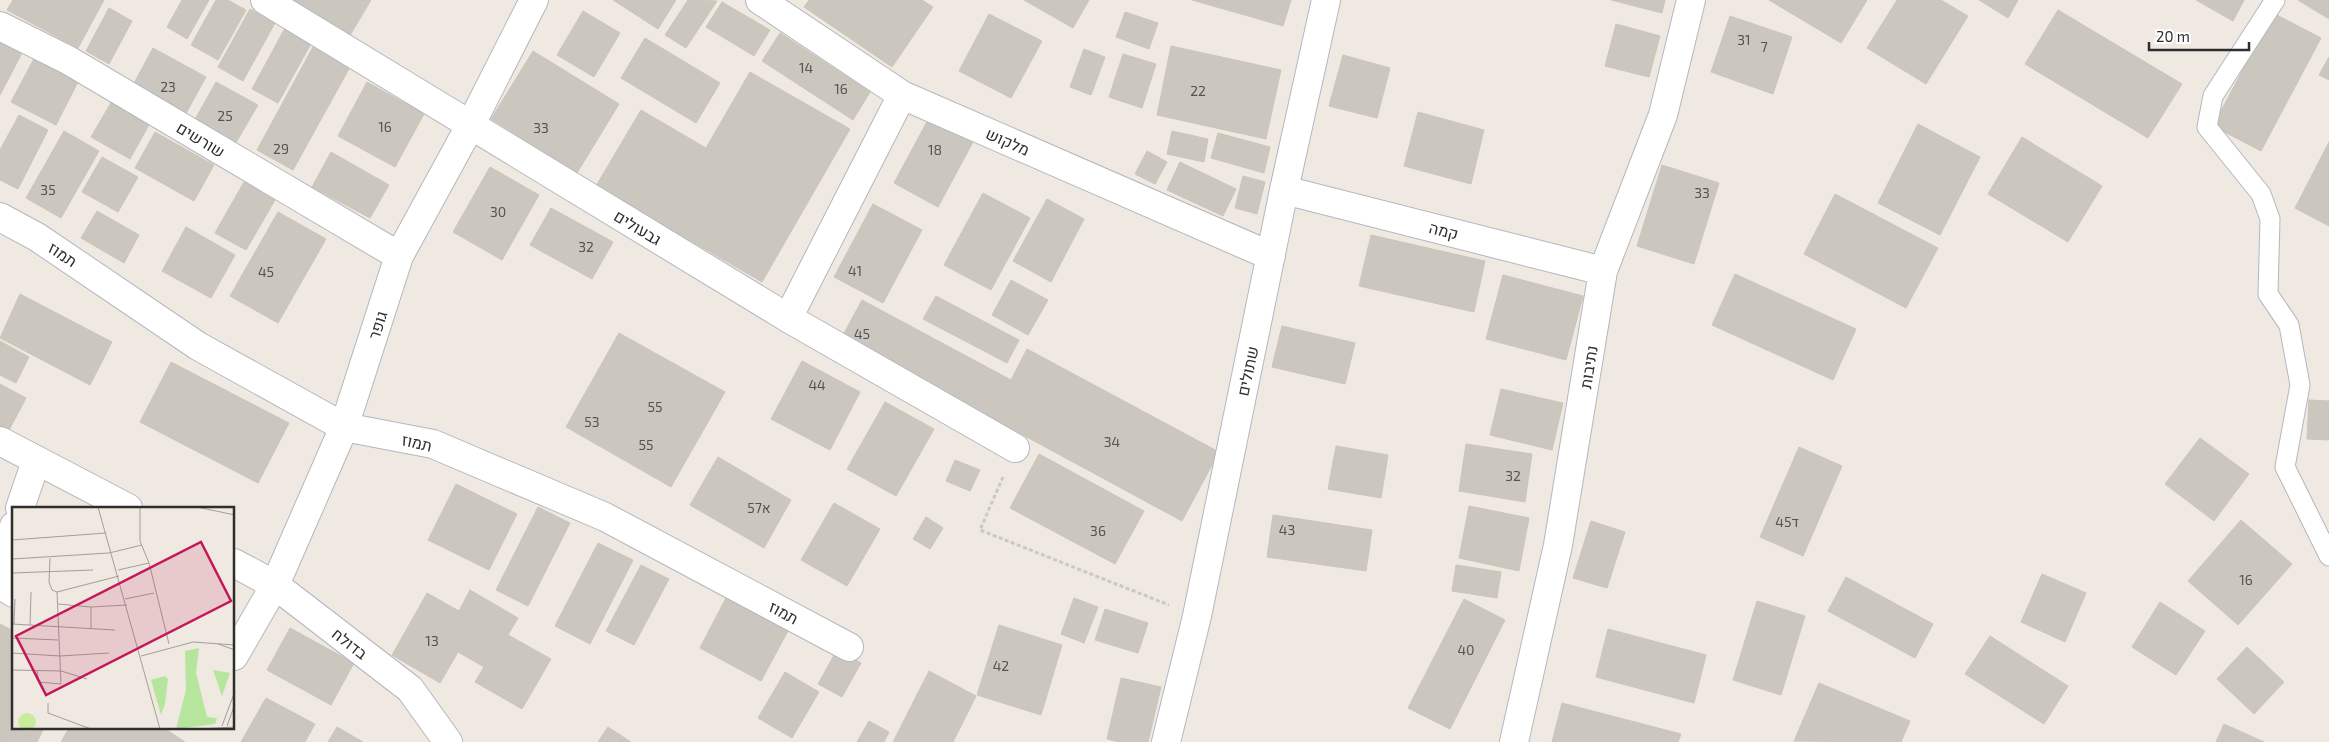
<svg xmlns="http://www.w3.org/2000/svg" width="2329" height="742" font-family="'Exo 2',Heebo,sans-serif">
  <rect width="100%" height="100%" fill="#efe9e1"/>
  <path fill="#cbc7bf" stroke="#cbc5ba" d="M 13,0 L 104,0 L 78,48 L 7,10 Z
    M 182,0 L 209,0 L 187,39 L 167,27 Z
    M 216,0 L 228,0 L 246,10 L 218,60 L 191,45 Z
    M 288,0 L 371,0 L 349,37 Z
    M 613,0 L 676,0 L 658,29 Z
    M 688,0 L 717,1 L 686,48 L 665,35 Z
    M 809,0 L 922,0 L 933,7 L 892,67 L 804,7 Z
    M 1024,0 L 1089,0 L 1073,28 Z
    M 1192,0 L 1291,0 L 1283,26 Z
    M 1611,0 L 1665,0 L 1662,13 Z
    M 1769,0 L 1867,0 L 1841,43 Z
    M 1897,0 L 1941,0 L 1968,16 L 1926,84 L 1867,48 Z
    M 1979,0 L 2018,0 L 2008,18 Z
    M 2196,0 L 2244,0 L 2233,21 Z
    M 2298,0 L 2329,0 L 2329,19 Z
    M 722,2 L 770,30 L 754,56 L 706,27 Z
    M 109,8 L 132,21 L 109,64 L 86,51 Z
    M 250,9 L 275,23 L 243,81 L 218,67 Z
    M 2058,10 L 2182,84 L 2148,138 L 2025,64 Z
    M 583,11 L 620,33 L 594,77 L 557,55 Z
    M 1125,12 L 1158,23 L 1149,49 L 1116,37 Z
    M 2273,13 L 2321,38 L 2261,151 L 2213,126 Z
    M 989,14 L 1042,41 L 1011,98 L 959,71 Z
    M 1730,16 L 1792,37 L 1773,94 L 1711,72 Z
    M 1616,24 L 1660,36 L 1649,77 L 1605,66 Z
    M 285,28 L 312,42 L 278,103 L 252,89 Z
    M 780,33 L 870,92 L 853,120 L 762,61 Z
    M 645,38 L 720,83 L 696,123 L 621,78 Z
    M 0,39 L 23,51 L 0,95 Z
    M 1171,46 L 1281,70 L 1266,139 L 1157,115 Z
    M 313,47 L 350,67 L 293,170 L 257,150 Z
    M 153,48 L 206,77 L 184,117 L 132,87 Z
    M 1084,49 L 1105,57 L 1091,95 L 1070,87 Z
    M 533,51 L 619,104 L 577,173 L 491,119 Z
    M 37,53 L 81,76 L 56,125 L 11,102 Z
    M 1123,54 L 1156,64 L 1142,108 L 1109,97 Z
    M 1343,55 L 1390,68 L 1377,118 L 1329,106 Z
    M 2329,57 L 2329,80 L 2319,75 Z
    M 750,72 L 850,129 L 762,282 L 596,186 L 641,110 L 706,148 Z
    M 216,82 L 258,105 L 234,146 L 193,123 Z
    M 367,82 L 424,114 L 395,167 L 338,136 Z
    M 112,101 L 150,123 L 130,159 L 91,137 Z
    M 1418,112 L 1484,130 L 1471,184 L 1404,166 Z
    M 19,115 L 48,130 L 18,189 L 0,180 L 0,150 Z
    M 929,118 L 973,142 L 938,207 L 894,183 Z
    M 1918,124 L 1980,157 L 1940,235 L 1878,203 Z
    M 64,131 L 99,151 L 61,218 L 26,198 Z
    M 1172,131 L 1208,139 L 1204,162 L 1167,154 Z
    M 155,132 L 214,165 L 194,201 L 135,168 Z
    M 1218,133 L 1270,147 L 1264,173 L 1211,158 Z
    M 2022,137 L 2102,186 L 2068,242 L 1988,194 Z
    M 2329,142 L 2329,226 L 2295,208 Z
    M 1147,151 L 1167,162 L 1155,184 L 1135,174 Z
    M 331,152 L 389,185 L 370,218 L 312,187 Z
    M 102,157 L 138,177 L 118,212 L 82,192 Z
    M 1180,162 L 1236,189 L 1223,216 L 1167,190 Z
    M 1662,165 L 1719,183 L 1694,264 L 1637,246 Z
    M 490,167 L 539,195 L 502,260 L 453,232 Z
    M 1243,176 L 1265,182 L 1257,214 L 1235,208 Z
    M 244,182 L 275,200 L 246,250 L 215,233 Z
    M 983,193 L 1030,218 L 991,290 L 944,265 Z
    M 1835,194 L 1938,248 L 1906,308 L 1804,254 Z
    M 1047,199 L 1084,219 L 1051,282 L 1013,261 Z
    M 873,204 L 922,230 L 883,303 L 834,277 Z
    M 551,208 L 613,242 L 592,279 L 530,245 Z
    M 97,211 L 139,235 L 124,263 L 81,238 Z
    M 278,212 L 326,239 L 278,323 L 230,296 Z
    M 186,227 L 235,255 L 211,298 L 162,271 Z
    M 1371,235 L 1485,261 L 1474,312 L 1359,286 Z
    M 1735,274 L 1856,329 L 1833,380 L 1712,325 Z
    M 1503,275 L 1583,296 L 1566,360 L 1486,339 Z
    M 1011,280 L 1048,300 L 1028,335 L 992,315 Z
    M 20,294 L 112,342 L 90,385 L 0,338 Z
    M 936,296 L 1019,340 L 1007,363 L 923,319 Z
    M 862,300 L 1011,380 L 1027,349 L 1219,452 L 1182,521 L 842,337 Z
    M 1282,326 L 1355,343 L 1345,384 L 1272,367 Z
    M 619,333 L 725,392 L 671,487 L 566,427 Z
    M 0,341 L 29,357 L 16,383 L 0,375 Z
    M 802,361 L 860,392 L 830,450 L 771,419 Z
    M 171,362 L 289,423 L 258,483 L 140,422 Z
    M 0,384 L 26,398 L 7,434 L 0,430 Z
    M 1501,389 L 1563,403 L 1552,450 L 1490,435 Z
    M 2309,400 L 2329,401 L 2329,440 L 2307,439 Z
    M 885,402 L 934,429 L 896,496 L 847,469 Z
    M 2200,438 L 2249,474 L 2214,521 L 2165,484 Z
    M 1466,444 L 1532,454 L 1525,502 L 1459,491 Z
    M 1336,446 L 1388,455 L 1381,498 L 1328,489 Z
    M 1799,447 L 1842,466 L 1803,556 L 1760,537 Z
    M 1039,454 L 1144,511 L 1115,564 L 1010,508 Z
    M 718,457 L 791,500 L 764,548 L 690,505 Z
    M 955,460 L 980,470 L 970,491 L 946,481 Z
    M 456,484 L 517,514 L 489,570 L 428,540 Z
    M 834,503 L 880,529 L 847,586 L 801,560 Z
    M 1469,506 L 1529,518 L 1519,571 L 1459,558 Z
    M 538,507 L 570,523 L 528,606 L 496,590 Z
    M 1273,515 L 1372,530 L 1366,571 L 1267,557 Z
    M 926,517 L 943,528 L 930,549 L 913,539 Z
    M 2241,520 L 2292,564 L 2238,625 L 2188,581 Z
    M 1591,521 L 1625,532 L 1607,588 L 1573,578 Z
    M 598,543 L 633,560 L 590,644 L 555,626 Z
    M 641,565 L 669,579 L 634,645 L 606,631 Z
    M 1456,565 L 1501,572 L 1497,598 L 1452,591 Z
    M 2042,574 L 2086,593 L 2065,642 L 2021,622 Z
    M 1846,577 L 1933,624 L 1915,658 L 1828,611 Z
    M 470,590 L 518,618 L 508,635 L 551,659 L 522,709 L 475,682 L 484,667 L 458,652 L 440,683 L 392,655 L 427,593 L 459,611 Z
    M 727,596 L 789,629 L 761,681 L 700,648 Z
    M 1074,598 L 1098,607 L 1084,643 L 1061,634 Z
    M 1464,599 L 1505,620 L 1450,729 L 1408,708 Z
    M 1757,601 L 1805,616 L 1781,695 L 1733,680 Z
    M 2160,602 L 2205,631 L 2176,675 L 2132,647 Z
    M 1105,609 L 1148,623 L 1138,653 L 1095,640 Z
    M 0,624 L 14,631 L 14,728 L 44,728 L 37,742 L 0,742 Z
    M 999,625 L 1062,645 L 1041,715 L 977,695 Z
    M 290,628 L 354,663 L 331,705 L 267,670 Z
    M 1608,629 L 1706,655 L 1694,703 L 1596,677 Z
    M 1990,636 L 2068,686 L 2044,724 L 1965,674 Z
    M 2247,647 L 2284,682 L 2254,714 L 2217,679 Z
    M 837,650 L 861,663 L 842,697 L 818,684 Z
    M 929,671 L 976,696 L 953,742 L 893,742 Z
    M 785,672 L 819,692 L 792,738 L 758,718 Z
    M 1121,678 L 1161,687 L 1148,742 L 1119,742 L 1107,739 Z
    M 1819,683 L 1910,721 L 1901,742 L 1794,741 Z
    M 266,698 L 315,724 L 305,742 L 241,742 Z
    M 1562,703 L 1681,734 L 1678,742 L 1552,742 Z
    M 869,721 L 889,732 L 884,742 L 857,742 Z
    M 2224,724 L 2264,742 L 2216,742 Z
    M 337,727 L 363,742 L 328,742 Z
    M 608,727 L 631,742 L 598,742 Z
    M 69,728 L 164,728 L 185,742 L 61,742 Z"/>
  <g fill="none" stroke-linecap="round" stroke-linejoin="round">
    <g stroke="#b4b7c1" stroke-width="21">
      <path id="service" d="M 2275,0 L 2213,96 L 2207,127 L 2261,194 L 2270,219 L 2268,294 L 2289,325 L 2300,385 L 2285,467 L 2329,556"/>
    </g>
    <g stroke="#b4b7c1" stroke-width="30">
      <path id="minor" d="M 265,0 L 788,318 L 1015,448
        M 760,0 L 902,95 L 1271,256
        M 0,26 L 68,60 L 399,256
        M 1284,190 L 1603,271
        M 0,217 L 37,237 L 198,346 L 344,427 L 433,444 L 605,517 L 849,647
        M 788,318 L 902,95
        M 0,441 L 128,508
        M 20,508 L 36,461
        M 234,563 L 275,585 L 410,689 L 448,742
        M 0,567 L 14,526
        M 0,585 L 14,593
        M 234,656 L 275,585 L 344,427 L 399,256 L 470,126 L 534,0
        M 1166,742 L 1197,616 L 1284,190 L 1326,0
        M 1514,742 L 1558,545 L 1603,271 L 1663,115 L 1691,0"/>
    </g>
    <path stroke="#c9c9c9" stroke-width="3" stroke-dasharray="4 2.5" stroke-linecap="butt" d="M 1003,477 L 980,530 L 1169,605"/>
    <use href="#service" stroke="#fff" stroke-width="19"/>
    <use href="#minor" stroke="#fff" stroke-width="28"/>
  </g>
  <g text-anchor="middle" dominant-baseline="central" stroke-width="4" stroke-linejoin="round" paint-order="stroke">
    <g font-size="14" fill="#555452">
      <text x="1744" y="39">31</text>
      <text x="1764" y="46">7</text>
      <text x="806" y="67">14</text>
      <text x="168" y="86">23</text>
      <text x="841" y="88">16</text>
      <text x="1198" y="90">22</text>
      <text x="225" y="115">25</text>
      <text x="385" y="126">16</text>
      <text x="541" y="127">33</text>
      <text x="281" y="148">29</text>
      <text x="935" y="149">18</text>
      <text x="48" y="189">35</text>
      <text x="1702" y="192">33</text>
      <text x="498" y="211">30</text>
      <text x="586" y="246">32</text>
      <text x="855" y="270">41</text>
      <text x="266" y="271">45</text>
      <text x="862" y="333">45</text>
      <text x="817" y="384">44</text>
      <text x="655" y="406">55</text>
      <text x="592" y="421">53</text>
      <text x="1112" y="441">34</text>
      <text x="646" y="444">55</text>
      <text x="1513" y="475">32</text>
      <text x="759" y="507">57א</text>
      <text x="1787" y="521">45ד</text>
      <text x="1287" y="529">43</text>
      <text x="1098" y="530">36</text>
      <text x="2246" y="579">16</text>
      <text x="432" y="640">13</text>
      <text x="1466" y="649">40</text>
      <text x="1001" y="665">42</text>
    </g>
    <g font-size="16" fill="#2e2e2e" stroke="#fff">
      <text transform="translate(201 139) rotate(31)">שורשים</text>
      <text transform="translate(1008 141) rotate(24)">מלקוש</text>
      <text transform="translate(638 227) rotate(31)">גבעולים</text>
      <text transform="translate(1444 230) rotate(14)">קמה</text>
      <text transform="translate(63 254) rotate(34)">תמוז</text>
      <text transform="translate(377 325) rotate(-72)">גופר</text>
      <text transform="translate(1588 367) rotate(-81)">נתיבות</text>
      <text transform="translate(1247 371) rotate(-78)">שתולים</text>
      <text transform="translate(417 442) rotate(13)">תמוז</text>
      <text transform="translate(784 612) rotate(28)">תמוז</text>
      <text transform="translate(350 643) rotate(38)">בדולח</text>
    </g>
  </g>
  <g transform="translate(12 507)">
    <rect width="222" height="222" fill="#efe9e1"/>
    <path d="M 187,141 L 184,166 L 195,210 L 205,211 L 203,217 L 164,222 L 174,183 L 173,144 ZM 201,163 L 218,166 L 210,189 ZM 153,169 L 156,172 L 153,197 L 149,208 L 139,173 Z" fill="#b6e59e"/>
    <path d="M6 215a9 9 0 1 1 18 0a9 9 0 1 1-18 0Z" fill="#c9ec9a"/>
    <path fill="none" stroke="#a29e99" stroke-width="1" d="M 86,0 L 148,222M 128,0 L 128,34 L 137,56 L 157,137M 185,0 L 223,8M 0,33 L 94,26M 38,51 L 37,75 L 40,83 L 45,85M 0,52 L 97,46 L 130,38M 106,63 L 137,56M 0,66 L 81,63M 45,85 L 107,69M 113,92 L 142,86M 46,97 L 79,100 L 115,98M 0,117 L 103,123M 2,117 L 3,92M 18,118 L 19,85M 79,122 L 79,100M 0,131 L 46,133M 206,137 L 223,143M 0,146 L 48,149 L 97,146M 129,149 L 181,135 L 223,138M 0,163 L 49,164 L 75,172M 25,164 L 27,175 L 49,177 L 45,85M 36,196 L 36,206 L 79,222M 210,219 L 223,184M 215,219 L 223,197M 187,222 L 223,220"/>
    <path fill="#c2185b" fill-opacity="0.15" stroke="#c2185b" stroke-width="2.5" d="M 189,35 L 219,94 L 34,188 L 4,129 Z"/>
    <rect width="222" height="222" fill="none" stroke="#2e2e2e" stroke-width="2.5"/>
  </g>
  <path d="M2149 42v8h100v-8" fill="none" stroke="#2e2e2e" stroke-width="2.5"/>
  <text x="2156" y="42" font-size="15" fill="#2e2e2e" stroke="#ffffff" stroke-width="4" paint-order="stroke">20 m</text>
</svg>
